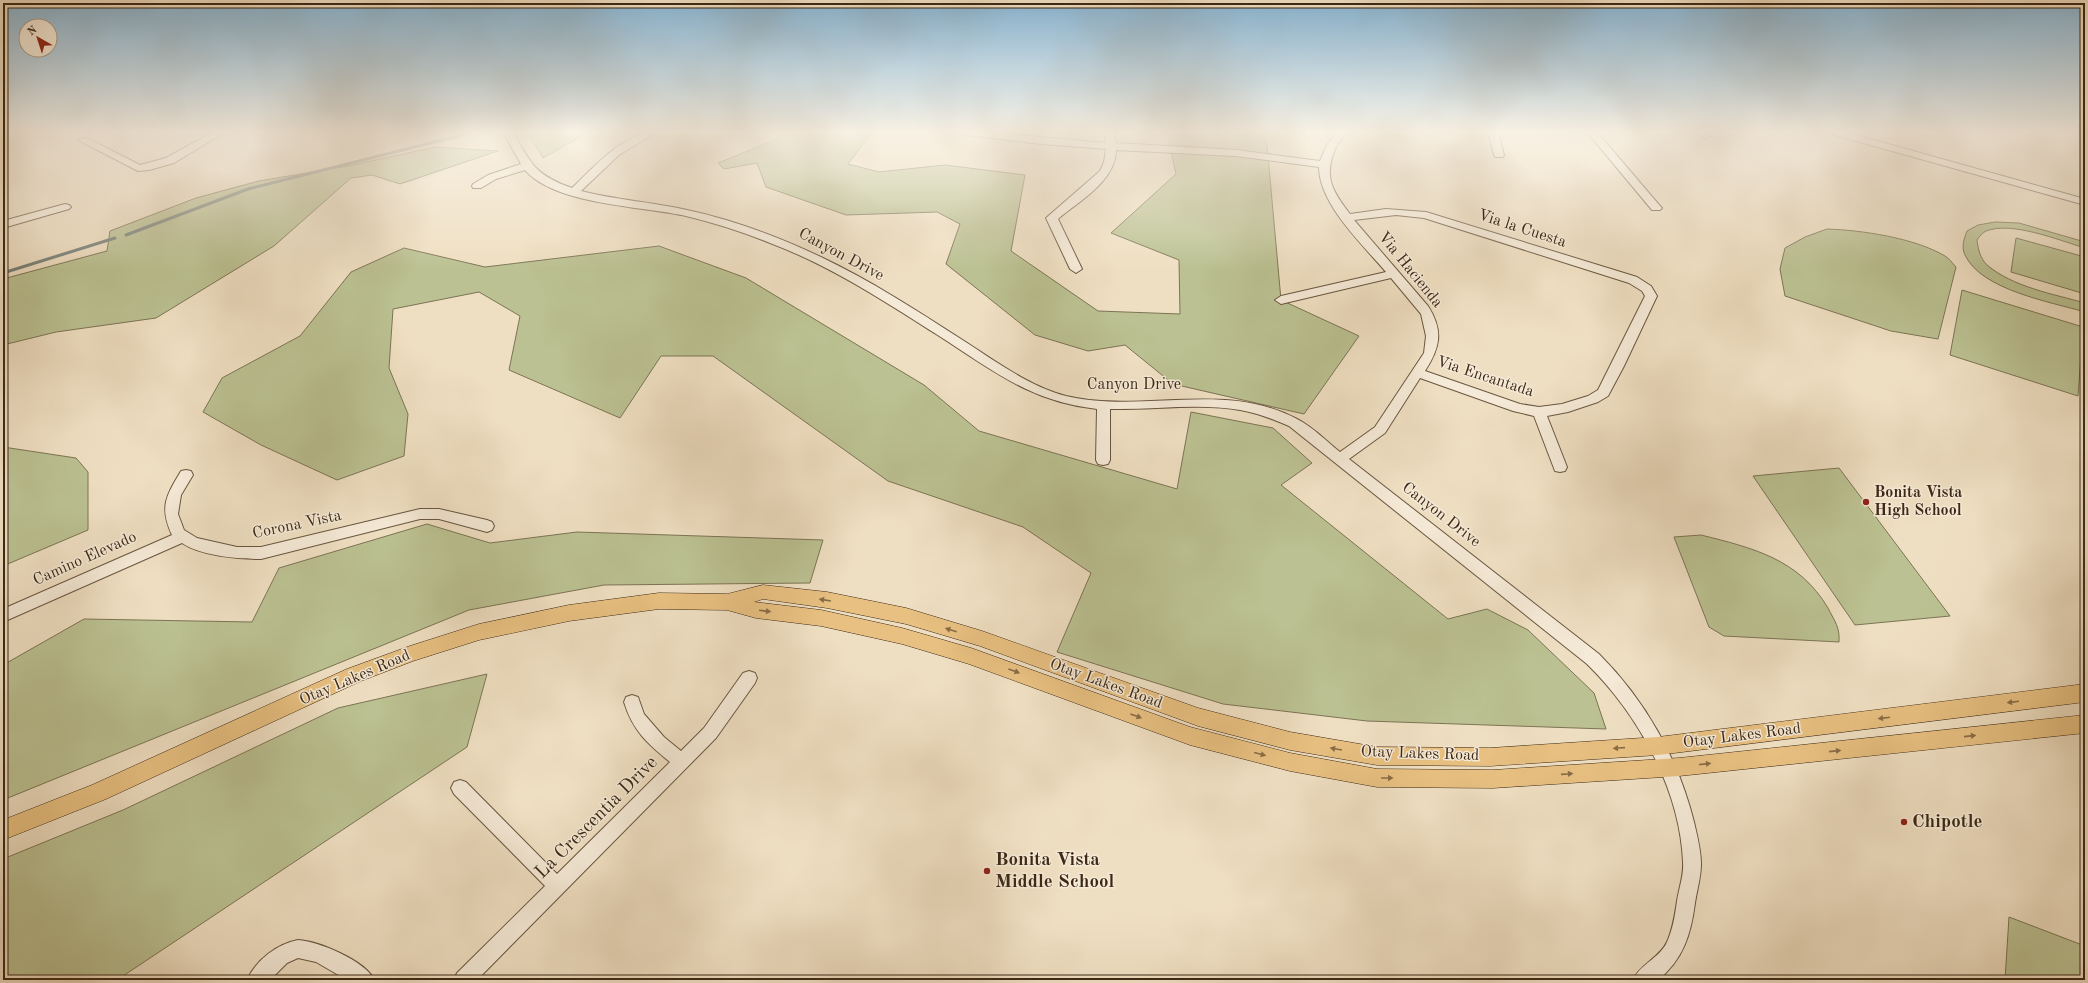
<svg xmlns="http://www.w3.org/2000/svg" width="2088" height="983" font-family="'Old Standard TT',serif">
  <rect width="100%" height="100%" fill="#efdfc2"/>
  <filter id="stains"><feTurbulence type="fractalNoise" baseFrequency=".005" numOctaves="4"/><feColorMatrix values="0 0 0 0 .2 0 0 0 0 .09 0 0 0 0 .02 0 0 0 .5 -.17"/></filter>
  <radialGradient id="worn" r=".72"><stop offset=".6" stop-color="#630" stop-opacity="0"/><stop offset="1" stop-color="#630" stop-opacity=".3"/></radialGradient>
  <path fill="#bbc192" stroke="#7c7454" d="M 527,132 L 588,132 L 543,158 Z
    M 779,132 L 872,132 L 848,164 L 879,172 L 945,165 L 1025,175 L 1011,251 L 1098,311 L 1180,314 L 1179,260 L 1111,233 L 1176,174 L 1167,132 L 1261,132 L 1267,145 L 1281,300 L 1359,336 L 1304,414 L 1173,384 L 1125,345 L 1088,351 L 1035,335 L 946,264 L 960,224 L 937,212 L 846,215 L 766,187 L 757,163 L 724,169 L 718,163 L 775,140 Z
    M 435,147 L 498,151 L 400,184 L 372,175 L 351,178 L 274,246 L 156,318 L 56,332 L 3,345 L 3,279 L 107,251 L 110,231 L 196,198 L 259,181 L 348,166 Z
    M 1995,222 L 2019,223 L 2085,242 L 2085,248 C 2058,240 2012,221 1986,231 C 1982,233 1979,237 1977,240 C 1978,249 1980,258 1987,265 C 2013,287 2053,294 2085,303 L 2085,312 C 2051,302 1981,290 1965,255 C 1961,247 1964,239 1967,231 L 1978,225 Z
    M 1827,229 C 1861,230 1915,238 1945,256 C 1949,258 1952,263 1956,267 L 1938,339 L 1891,331 L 1785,296 L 1780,269 L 1785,248 L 1805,237 Z
    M 2016,238 L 2085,257 L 2085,294 L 2011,272 Z
    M 659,246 L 746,278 L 924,385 L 979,431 L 1177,489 L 1191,412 L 1273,428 L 1312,463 L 1281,485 L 1448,619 L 1487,609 L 1528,630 L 1594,693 L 1606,729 L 1367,721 L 1223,704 L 1057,652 L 1091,573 L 1023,527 L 888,481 L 713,356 L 661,356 L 620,418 L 509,370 L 520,316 L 479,292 L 393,309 L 389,368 L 408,414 L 404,456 L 337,480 L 261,445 L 203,412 L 222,378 L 300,336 L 351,272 L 404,248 L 485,267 Z
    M 1962,290 L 2083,327 L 2078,396 L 1950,355 Z
    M 3,447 L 76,458 L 88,472 L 88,530 L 3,566 Z
    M 1839,468 L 1950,616 L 1855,625 L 1753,476 Z
    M 427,524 L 490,543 L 577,532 L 823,540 L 810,583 L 604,585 L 469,610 L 3,800 L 3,665 L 84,619 L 252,622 L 279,568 Z
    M 1701,535 C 1753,548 1799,559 1828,608 C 1835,622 1840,627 1839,642 L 1724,636 L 1709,627 L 1674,537 Z
    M 487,674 L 467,747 L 117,980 L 3,980 L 3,859 L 123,810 L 338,708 Z
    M 2009,917 L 2085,946 L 2085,980 L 2005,980 Z"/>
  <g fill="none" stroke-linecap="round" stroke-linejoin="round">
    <path stroke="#758078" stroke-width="3" d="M 126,235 L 248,189 L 462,135
      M 3,273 L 115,238"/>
    <g stroke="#695640" stroke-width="2">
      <path id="minor" d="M 213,132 L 225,132 L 174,163 L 149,170 L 138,171 L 78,140 L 79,138 L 87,138 L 140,165 L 166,158 Z
        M 503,132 L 513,132 C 531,164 535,175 572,188 C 594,167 624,132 657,132 L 619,155 L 581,191 C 616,200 652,202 687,210 C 734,220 779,237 823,258 C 871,281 916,310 961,339 C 994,360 1028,386 1066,396 C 1143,414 1224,380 1297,419 C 1313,427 1326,441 1340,452 L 1375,427 L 1424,353 L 1426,336 L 1421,314 L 1391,278 L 1281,304 L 1275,300 L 1281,296 L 1386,272 C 1363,245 1319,204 1319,167 L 1236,156 L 1116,150 C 1116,181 1079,201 1058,219 L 1082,269 L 1076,273 L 1070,269 L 1046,218 L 1100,171 L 1104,162 L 1106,149 L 1042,144 L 965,135 L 960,132 L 987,132 L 1106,143 L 1104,132 L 1114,132 L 1116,143 L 1236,150 L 1320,161 L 1327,145 L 1337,132 L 1347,132 C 1344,137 1339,141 1336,147 C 1323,176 1332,191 1350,214 L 1386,209 L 1426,212 L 1637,277 L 1651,286 L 1657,296 L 1624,366 L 1608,396 L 1598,402 L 1568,412 L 1547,416 L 1567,467 L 1565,471 L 1560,472 L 1555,471 L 1534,416 L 1513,411 L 1420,378 L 1385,433 L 1349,459 L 1599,654 C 1645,700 1678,758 1694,822 C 1697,835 1701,850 1701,864 C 1701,877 1697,890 1695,903 C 1691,934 1683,960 1658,980 L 1633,980 C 1640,964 1660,958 1667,942 C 1673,929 1675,915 1677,901 C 1679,888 1684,875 1683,862 C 1680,789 1638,714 1587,664 L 1289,426 C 1273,419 1257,413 1240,410 C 1197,403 1153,410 1110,409 L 1110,460 L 1108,464 L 1103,465 L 1098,464 L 1096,460 L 1097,409 C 1030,402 991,369 936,334 C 884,301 829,265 770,243 C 743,232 715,223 686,216 C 642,206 555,205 525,170 L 496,179 L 481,188 L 473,188 L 472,186 L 473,184 L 488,175 L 521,164 ZM 1396,215 L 1424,218 L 1629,283 L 1642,291 L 1645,296 L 1598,390 L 1588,396 L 1562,404 L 1539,407 L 1520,404 L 1425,371 C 1440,348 1444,331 1428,306 L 1354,220 Z
        M 1488,132 L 1498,132 L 1504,155 L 1503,157 L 1495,157 L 1494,155 Z
        M 1587,132 L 1597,132 L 1660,206 L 1662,208 L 1660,210 L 1652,210 Z
        M 1694,132 L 1705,132 L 1710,136 L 1705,139 Z
        M 1830,132 L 1845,132 L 2085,199 L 2085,205 L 1831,134 Z
        M 65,204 L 69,205 L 71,207 L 69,209 L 3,228 L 3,221 Z
        M 186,470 L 191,471 L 193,475 L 181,495 L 178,514 L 184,530 L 197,538 L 237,547 L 261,547 L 420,509 L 439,509 L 487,520 L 492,522 L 494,526 L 492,530 L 487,532 L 439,519 L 420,519 L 261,559 C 238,559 201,556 182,543 L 3,622 L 3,609 L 172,535 C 159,507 166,496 181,471 Z
        M 749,671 L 755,673 L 757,678 L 755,683 L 716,738 L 477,980 L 454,980 L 457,973 L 545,886 L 454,794 L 451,788 L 454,782 L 460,780 L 466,782 L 557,874 L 670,762 C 647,743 633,731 624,702 L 626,697 L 632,695 L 638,697 L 644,714 L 664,737 L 681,751 L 704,728 L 743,673 Z
        M 298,940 C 318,941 366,961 374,980 L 347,980 L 316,962 L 298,958 L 287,963 L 270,980 L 247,980 C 256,960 277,944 298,940 Z"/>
    </g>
    <g stroke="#3c2815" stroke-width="1">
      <path id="major" d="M 763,585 L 827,592 L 906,608 L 982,631 L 1198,708 L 1290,732 L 1377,747 L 1490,748 L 1658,737 L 2085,684 L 2085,702 L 1658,755 L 1490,766 L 1377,765 L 1290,750 L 1198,726 L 980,646 L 906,624 L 827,608 L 763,599 L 754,602 L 821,610 L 902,628 L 971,648 L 1190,727 L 1290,753 L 1377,769 L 1493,770 L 1679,758 L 2085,715 L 2085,733 L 1679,776 L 1493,788 L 1377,787 L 1290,771 L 1190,745 L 969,664 L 902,644 L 821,626 L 756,618 L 727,610 L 659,609 L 569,621 L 479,640 L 413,661 L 361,681 L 106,799 L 3,840 L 3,820 L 92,785 L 347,669 L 410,646 L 479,624 L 569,605 L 659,593 L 727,594 Z"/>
    </g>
    <use href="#minor" fill="#f5ead7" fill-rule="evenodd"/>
    <use href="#major" fill="#e8c081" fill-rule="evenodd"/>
  </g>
  <defs><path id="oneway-solid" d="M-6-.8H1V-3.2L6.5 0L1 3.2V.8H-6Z"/></defs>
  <g fill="#896c46">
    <use href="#oneway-solid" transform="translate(825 600) rotate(-171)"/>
    <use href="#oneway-solid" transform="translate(765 611) rotate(7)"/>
    <use href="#oneway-solid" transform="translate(951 630) rotate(-163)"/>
    <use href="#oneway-solid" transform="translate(1014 671) rotate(20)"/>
    <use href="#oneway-solid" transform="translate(2013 702) rotate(173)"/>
    <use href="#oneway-solid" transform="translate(1136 716) rotate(20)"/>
    <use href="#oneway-solid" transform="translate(1884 718) rotate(173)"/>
    <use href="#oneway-solid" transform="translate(1970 736) rotate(-6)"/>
    <use href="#oneway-solid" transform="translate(1619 748) rotate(176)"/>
    <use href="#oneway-solid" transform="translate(1336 749) rotate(-170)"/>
    <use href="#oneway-solid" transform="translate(1835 751) rotate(-6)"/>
    <use href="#oneway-solid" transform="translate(1260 754) rotate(15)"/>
    <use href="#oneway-solid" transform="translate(1705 764) rotate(-6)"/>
    <use href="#oneway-solid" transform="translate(1567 774) rotate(-4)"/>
    <use href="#oneway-solid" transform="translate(1387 778)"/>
  </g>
  <linearGradient id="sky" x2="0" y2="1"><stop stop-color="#89b7d6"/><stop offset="0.49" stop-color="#f8f1e4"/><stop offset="1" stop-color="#f8f1e4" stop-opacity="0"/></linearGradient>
  <rect width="2088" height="269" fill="url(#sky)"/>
  <g fill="#8f2418" stroke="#f5ead7" stroke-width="1.5">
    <circle cx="1866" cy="502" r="4"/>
    <circle cx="1904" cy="822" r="4"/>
    <circle cx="987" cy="871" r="4"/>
  </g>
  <g text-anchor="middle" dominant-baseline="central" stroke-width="3" stroke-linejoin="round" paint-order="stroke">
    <g font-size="16" fill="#3c2815" stroke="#f5ead7">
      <text transform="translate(1522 229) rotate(18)">Via la Cuesta</text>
      <text transform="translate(841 255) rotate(28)">Canyon Drive</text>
      <text transform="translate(1410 270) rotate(51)">Via Hacienda</text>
      <text transform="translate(1485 377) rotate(18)">Via Encantada</text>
      <text x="1134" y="385">Canyon Drive</text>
      <text transform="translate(1441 515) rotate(38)">Canyon Drive</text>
      <text transform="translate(297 525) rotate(-12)">Corona Vista</text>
      <text transform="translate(85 559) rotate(-24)">Camino Elevado</text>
      <text transform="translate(355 678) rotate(-23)">Otay Lakes Road</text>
      <text transform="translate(1106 684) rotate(20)">Otay Lakes Road</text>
      <text transform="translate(1742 736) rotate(-7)">Otay Lakes Road</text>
      <text transform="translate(1420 754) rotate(2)">Otay Lakes Road</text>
    </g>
    <g font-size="16" font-weight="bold" fill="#3c2815" stroke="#f5ead7" text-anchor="start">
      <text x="1874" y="493">Bonita Vista<tspan x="1874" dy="18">High School</tspan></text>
    </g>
    <g font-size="19" fill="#3c2815" stroke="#f5ead7">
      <text transform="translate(597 818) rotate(-45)">La Crescentia Drive</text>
    </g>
    <g font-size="19" font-weight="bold" fill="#3c2815" stroke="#f5ead7" text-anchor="start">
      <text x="1912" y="822">Chipotle</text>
      <text x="995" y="860">Bonita Vista<tspan x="995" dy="22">Middle School</tspan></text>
    </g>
  </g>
  <rect width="2088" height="983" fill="none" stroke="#efdfc2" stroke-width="16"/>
  <rect x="4" y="4" width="2080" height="975" fill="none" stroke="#3c2815" stroke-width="2"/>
  <rect x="8" y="8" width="2072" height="967" fill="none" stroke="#3c2815"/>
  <g transform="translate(38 38) rotate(321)"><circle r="19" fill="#f5ead7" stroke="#ab9c89"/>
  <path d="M0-3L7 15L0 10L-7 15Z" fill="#8f2418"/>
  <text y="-6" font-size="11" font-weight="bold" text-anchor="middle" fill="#3c2815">N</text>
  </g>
  <rect width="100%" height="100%" filter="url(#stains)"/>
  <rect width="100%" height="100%" fill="url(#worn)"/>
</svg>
